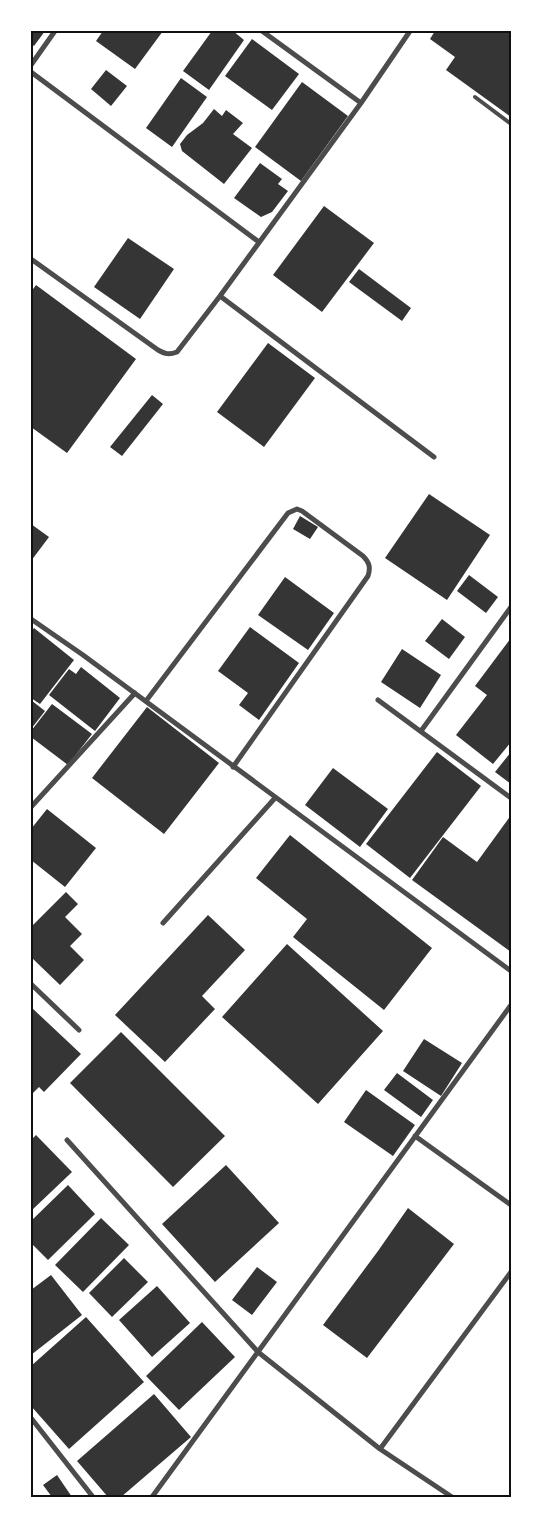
<svg xmlns="http://www.w3.org/2000/svg" width="542" height="1528" font-family="Montserrat,sans-serif">
  <rect width="100%" height="100%" fill="#fff"/>
  <path fill="#353535" d="M 31,31 L 45,31 L 34,46 L 31,44 Z
    M 103,31 L 163,31 L 135,69 L 96,41 Z
    M 212,31 L 233,31 L 244,40 L 209,90 L 183,71 Z
    M 435,31 L 511,31 L 511,117 L 446,70 L 455,57 L 430,39 Z
    M 252,39 L 299,74 L 272,110 L 225,76 Z
    M 106,70 L 127,86 L 111,106 L 91,89 Z
    M 181,78 L 207,97 L 172,147 L 146,128 Z
    M 302,82 L 348,116 L 301,181 L 255,147 Z
    M 214,109 L 222,116 L 226,110 L 243,123 L 233,134 L 252,148 L 224,184 L 182,151 L 180,144 L 187,135 L 203,123 Z
    M 260,163 L 282,179 L 278,184 L 288,191 L 272,212 L 261,217 L 234,198 Z
    M 324,206 L 374,243 L 322,312 L 273,275 Z
    M 128,238 L 174,269 L 140,319 L 94,287 Z
    M 359,269 L 411,308 L 402,321 L 349,282 Z
    M 36,285 L 136,359 L 67,453 L 31,427 L 31,292 Z
    M 268,343 L 315,378 L 264,447 L 217,412 Z
    M 152,395 L 163,404 L 122,456 L 110,447 Z
    M 429,494 L 490,535 L 447,600 L 385,558 Z
    M 300,516 L 318,527 L 310,539 L 293,529 Z
    M 31,524 L 49,537 L 31,561 Z
    M 469,575 L 498,597 L 486,613 L 457,591 Z
    M 285,577 L 334,613 L 308,650 L 258,615 Z
    M 442,619 L 465,637 L 449,659 L 425,641 Z
    M 250,627 L 299,663 L 259,720 L 239,705 L 248,693 L 218,671 Z
    M 34,628 L 74,660 L 40,704 L 31,698 L 31,632 Z
    M 511,638 L 511,742 L 493,764 L 456,735 L 487,695 L 475,686 Z
    M 402,649 L 441,675 L 420,708 L 381,682 Z
    M 81,667 L 120,698 L 95,731 L 49,695 L 69,669 L 76,674 Z
    M 31,700 L 45,711 L 31,729 Z
    M 52,704 L 92,734 L 68,765 L 31,737 L 31,731 Z
    M 147,707 L 219,763 L 164,834 L 92,778 Z
    M 437,752 L 481,786 L 410,878 L 366,844 Z
    M 511,752 L 511,784 L 495,772 Z
    M 333,768 L 388,809 L 360,847 L 305,805 Z
    M 47,809 L 96,848 L 65,887 L 31,860 L 31,829 Z
    M 511,815 L 511,952 L 412,880 L 443,837 L 477,862 Z
    M 290,835 L 432,948 L 384,1010 L 293,937 L 307,919 L 256,878 Z
    M 66,892 L 78,904 L 65,917 L 82,934 L 70,946 L 84,960 L 60,985 L 31,957 L 31,927 Z
    M 208,915 L 245,950 L 202,996 L 215,1009 L 165,1062 L 115,1015 Z
    M 287,944 L 383,1031 L 318,1104 L 222,1017 Z
    M 31,1007 L 81,1054 L 44,1092 L 39,1087 L 31,1095 Z
    M 121,1032 L 225,1136 L 173,1187 L 70,1083 Z
    M 424,1039 L 462,1063 L 441,1096 L 403,1071 Z
    M 397,1073 L 433,1100 L 421,1117 L 384,1090 Z
    M 366,1090 L 415,1125 L 393,1156 L 344,1122 Z
    M 36,1135 L 72,1172 L 31,1211 L 31,1140 Z
    M 226,1165 L 279,1223 L 215,1282 L 162,1224 Z
    M 68,1185 L 95,1214 L 48,1260 L 31,1243 L 31,1221 Z
    M 408,1208 L 454,1244 L 367,1358 L 323,1325 L 378,1251 Z
    M 101,1218 L 129,1245 L 83,1292 L 55,1265 Z
    M 124,1258 L 148,1282 L 112,1317 L 89,1293 Z
    M 257,1267 L 277,1282 L 252,1315 L 232,1300 Z
    M 51,1275 L 82,1315 L 31,1355 L 31,1290 Z
    M 157,1286 L 190,1323 L 152,1357 L 119,1320 Z
    M 86,1317 L 144,1382 L 69,1449 L 31,1406 L 31,1366 Z
    M 202,1322 L 235,1357 L 179,1410 L 146,1376 Z
    M 154,1394 L 191,1437 L 121,1497 L 108,1497 L 77,1461 Z
    M 57,1475 L 72,1497 L 52,1497 L 43,1485 Z"/>
  <g fill="none" stroke-linecap="round" stroke-linejoin="round">
    <path stroke="#4c4c4c" stroke-width="4" d="M 475,97 L 511,124"/>
    <path stroke="#4c4c4c" stroke-width="5" d="M 262,31 L 361,103
      M 31,65 L 55,31
      M 31,72 L 259,242
      M 31,259 L 158,350 C 165,354 169,355 177,352 L 220,296 L 361,103 L 410,31
      M 220,296 L 434,457
      M 31,619 L 83,655 L 511,971
      M 378,700 L 511,798
      M 146,701 L 288,513 L 297,509 L 302,511 L 363,556 C 369,562 371,567 368,576 L 233,767
      M 421,731 L 511,607
      M 31,807 L 135,693
      M 163,923 L 275,798
      M 31,984 L 79,1030
      M 415,1136 L 511,1205
      M 67,1140 L 258,1352 L 380,1449 L 452,1497
      M 31,1418 L 93,1497
      M 380,1449 L 511,1272
      M 152,1497 L 511,1005"/>
  </g>
  <rect width="542" height="1528" fill="none" stroke="#ffffff" stroke-width="65"/>
  <rect x="32" y="32" width="478" height="1464" fill="none" stroke="#111" stroke-width="2"/>
</svg>
